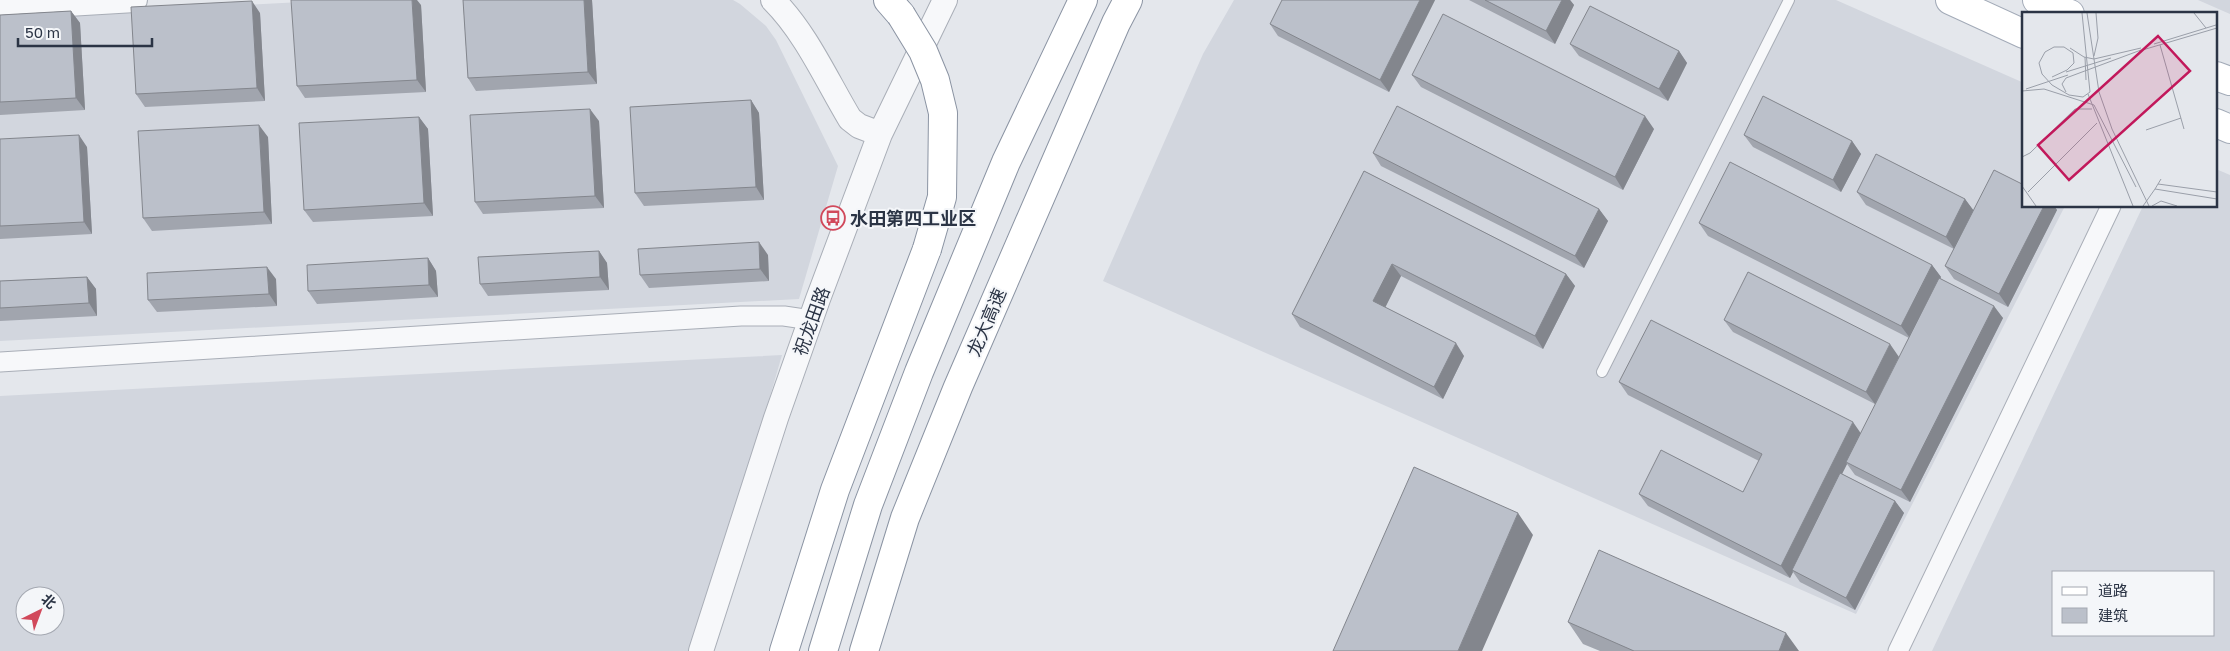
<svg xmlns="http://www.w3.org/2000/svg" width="2230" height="651" font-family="'Golos Text','Noto Sans SC',sans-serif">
  <rect width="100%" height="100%" fill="#e4e7ec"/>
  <path fill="#d2d6de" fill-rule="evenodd" d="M 339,0 L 733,0 L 740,4 L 766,26 L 776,40 L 838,166 L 799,299 L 0,341 L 0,18 Z
    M 1234,0 L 1836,0 L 2024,83 L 2024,206 L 2065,206 L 1856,614 L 1103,281 L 1203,54 Z
    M 2198,0 L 2230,0 L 2230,14 Z
    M 2216,169 L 2230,175 L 2230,651 L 1932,651 L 2143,206 L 2216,206 ZM 2054,572 L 2214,572 L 2214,635 L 2054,635 Z
    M 782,355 L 696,651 L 0,651 L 0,396 ZM 25,596 L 55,596 L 55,626 L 25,626 Z"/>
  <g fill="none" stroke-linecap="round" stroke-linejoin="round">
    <g stroke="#a9aeb7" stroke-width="12">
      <path id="service" d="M 1602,372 L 1789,0"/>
    </g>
    <g stroke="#a9aeb7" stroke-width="21">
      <path id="minor" d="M 0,362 L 741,316 L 784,316 L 811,320
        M 1898,651 L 2111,206"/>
    </g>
    <g stroke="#a9aeb7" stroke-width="26">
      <path id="tertiary" d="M 773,0 C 806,33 826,79 850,119 L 859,126 L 880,134
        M 0,8 L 135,0
        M 701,651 L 776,418 L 818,299 L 880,134 L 945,0"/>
    </g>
    <g stroke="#a3abb8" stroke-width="30">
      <path id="primary" d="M 1950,0 L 2024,34
        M 2037,0 L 2070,14
        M 2216,76 L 2230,81
        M 2216,123 L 2230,129"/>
    </g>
    <g stroke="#8b94a3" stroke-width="30">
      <path id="motorway" d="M 888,0 L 901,15
        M 784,651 L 835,490 L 927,249
        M 823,651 L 868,505 L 919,372 L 1006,162 L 1083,0
        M 864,651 L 905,518 L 958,387 L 1116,23 L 1128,0"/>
    </g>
    <use href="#service" stroke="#f7f8fa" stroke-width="10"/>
    <use href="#minor" stroke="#f7f8fa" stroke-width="19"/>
    <use href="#tertiary" stroke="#f7f8fa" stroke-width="24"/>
    <use href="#primary" stroke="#fff" stroke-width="28"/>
    <use href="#motorway" stroke="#fff" stroke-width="28"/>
    <g stroke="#8b94a3" stroke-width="30" stroke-linecap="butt">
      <path id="motorway-bridge" d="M 901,15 L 923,51 L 935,80 L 943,113 L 942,197 L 927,249"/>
    </g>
    <use href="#motorway-bridge" stroke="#fff" stroke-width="28"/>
  </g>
  <path fill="#a1a5ae" d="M 463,0 L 592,0 L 597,84 L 476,91 L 468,78 Z
    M 1435,0 L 1389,92 L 1278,36 L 1270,24 Z
    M 1469,0 L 1570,0 L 1574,5 L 1555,44 Z
    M 421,5 L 426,92 L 305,98 L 297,86 Z
    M 71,11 L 80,23 L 85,110 L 0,115 L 0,15 Z
    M 260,13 L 265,101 L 145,107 L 136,94 Z
    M 1570,44 L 1679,51 L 1687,63 L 1668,101 L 1579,56 Z
    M 1412,75 L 1654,129 L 1623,190 L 1421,87 Z
    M 751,100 L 759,113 L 764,200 L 644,206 L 635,193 Z
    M 419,117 L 428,129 L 433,216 L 313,222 L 304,210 Z
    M 599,121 L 604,208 L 483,214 L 475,202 Z
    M 1744,135 L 1852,141 L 1861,154 L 1841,192 L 1753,147 Z
    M 268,137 L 272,224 L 152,231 L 143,218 Z
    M 0,139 L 87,147 L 92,234 L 0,239 Z
    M 1373,153 L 1599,209 L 1608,221 L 1584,268 L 1381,166 Z
    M 1364,171 L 1566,274 L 1575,286 L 1543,349 L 1401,276 L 1385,307 L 1464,356 L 1443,399 L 1300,327 L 1292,314 Z
    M 1857,192 L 1965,199 L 1973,210 L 2024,206 L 2054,206 L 2057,210 L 2008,307 L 1954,279 L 1945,266 L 1954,249 L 1866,205 Z
    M 1699,223 L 1932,265 L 1941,277 L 1940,278 L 2003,318 L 1910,502 L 1855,475 L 1847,464 L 1842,474 L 1895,501 L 1904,513 L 1855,610 L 1800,582 L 1793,572 L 1790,578 L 1648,506 L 1639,494 L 1743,492 L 1759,461 L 1628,395 L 1619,382 L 1861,433 L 1909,338 L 1708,236 Z
    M 599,251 L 607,263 L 609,290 L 488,296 L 480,284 Z
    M 768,255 L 769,281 L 649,288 L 640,275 Z
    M 428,258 L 436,271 L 438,297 L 317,304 L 308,291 Z
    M 87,277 L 96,289 L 97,316 L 0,321 L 0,281 Z
    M 276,279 L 277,306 L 157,312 L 148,300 Z
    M 1724,320 L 1899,357 L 1875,404 L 1733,332 Z
    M 1568,622 L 1799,651 L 1600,651 L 1583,644 Z"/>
  <path fill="#83868d" d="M 412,0 L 417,0 L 421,5 L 426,92 L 417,80 Z
    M 584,0 L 592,0 L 597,84 L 588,72 Z
    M 1420,0 L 1435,0 L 1389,92 L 1380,80 Z
    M 1562,0 L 1570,0 L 1574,5 L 1555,44 L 1546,31 Z
    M 252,1 L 260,13 L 265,101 L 257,88 Z
    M 71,11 L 80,23 L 85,110 L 76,98 Z
    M 1679,51 L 1687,63 L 1668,101 L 1659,89 Z
    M 751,100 L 759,113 L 764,200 L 756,187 Z
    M 590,109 L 599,121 L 604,208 L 595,196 Z
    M 1645,116 L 1654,129 L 1623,190 L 1615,177 Z
    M 419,117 L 428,129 L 433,216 L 424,203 Z
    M 259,125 L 268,137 L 272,224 L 264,212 Z
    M 79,135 L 87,147 L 92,234 L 84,222 Z
    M 1852,141 L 1861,154 L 1841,192 L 1833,180 Z
    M 1965,199 L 1974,211 L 1955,250 L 1946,237 Z
    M 2044,206 L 2054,206 L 2057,210 L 2008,307 L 1999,294 Z
    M 1599,209 L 1608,221 L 1584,268 L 1575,256 Z
    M 759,242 L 768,255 L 769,281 L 760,269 Z
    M 599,251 L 607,263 L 609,290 L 600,277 Z
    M 428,258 L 436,271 L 438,297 L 429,285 Z
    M 1392,264 L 1401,276 L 1382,314 L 1373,301 Z
    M 1932,265 L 1941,277 L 1910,338 L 1901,326 Z
    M 267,267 L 276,279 L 277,306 L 269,294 Z
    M 1566,274 L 1575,286 L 1543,349 L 1535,336 Z
    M 87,277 L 96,289 L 97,316 L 89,303 Z
    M 1994,306 L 2003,318 L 1910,502 L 1901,490 Z
    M 1456,343 L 1464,356 L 1443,399 L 1434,387 Z
    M 1890,344 L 1899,357 L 1875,404 L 1866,392 Z
    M 1853,422 L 1862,435 L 1846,462 L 1847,464 L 1793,571 L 1792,570 L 1793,572 L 1790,578 L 1781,566 Z
    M 1895,501 L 1904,513 L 1855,610 L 1846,598 Z
    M 1518,513 L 1533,535 L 1482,651 L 1458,651 Z
    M 1786,633 L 1799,651 L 1779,651 Z"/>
  <path fill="#bbc0ca" stroke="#83868d" d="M 291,0 L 412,0 L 417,80 L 297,86 Z
    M 463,0 L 584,0 L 588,72 L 468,78 Z
    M 1282,0 L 1420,0 L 1380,80 L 1270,24 Z
    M 1485,0 L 1562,0 L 1546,31 Z
    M 252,1 L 257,88 L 136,94 L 131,7 Z
    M 1590,6 L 1679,51 L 1659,89 L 1570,44 Z
    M 71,11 L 76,98 L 0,102 L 0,15 Z
    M 1443,14 L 1645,116 L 1615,177 L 1412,75 Z
    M 1763,96 L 1852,141 L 1833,180 L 1744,135 Z
    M 751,100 L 756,187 L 635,193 L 630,107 Z
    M 1397,106 L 1599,209 L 1575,256 L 1373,153 Z
    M 590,109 L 595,196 L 475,202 L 470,115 Z
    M 419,117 L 424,203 L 304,210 L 299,123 Z
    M 259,125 L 264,212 L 143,218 L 138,131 Z
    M 79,135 L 84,222 L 0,226 L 0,139 Z
    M 1876,154 L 1965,199 L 1946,237 L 1857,192 Z
    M 1730,162 L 1932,265 L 1901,326 L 1699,223 Z
    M 1994,170 L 2024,185 L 2024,206 L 2044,206 L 1999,294 L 1945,266 Z
    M 1364,171 L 1566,274 L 1535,336 L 1392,264 L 1373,301 L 1456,343 L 1434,387 L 1292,314 Z
    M 759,242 L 760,269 L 640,275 L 638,249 Z
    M 599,251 L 600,277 L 480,284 L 478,257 Z
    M 428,258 L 429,285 L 308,291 L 307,265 Z
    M 267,267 L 269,294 L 148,300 L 147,273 Z
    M 1748,272 L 1890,344 L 1866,392 L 1724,320 Z
    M 87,277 L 89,303 L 0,308 L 0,281 Z
    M 1939,278 L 1994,306 L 1901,490 L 1846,462 Z
    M 1651,320 L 1853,422 L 1781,566 L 1639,494 L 1661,450 L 1743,492 L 1762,454 L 1619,382 Z
    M 1414,467 L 1518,513 L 1458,651 L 1333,651 Z
    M 1840,473 L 1895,501 L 1846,598 L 1792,570 Z
    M 1599,550 L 1786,633 L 1779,651 L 1634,651 L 1568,622 Z"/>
  <defs>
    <g id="bus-ring" transform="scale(1.25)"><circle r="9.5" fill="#f4f6f9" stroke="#d1495b" stroke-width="1.5"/><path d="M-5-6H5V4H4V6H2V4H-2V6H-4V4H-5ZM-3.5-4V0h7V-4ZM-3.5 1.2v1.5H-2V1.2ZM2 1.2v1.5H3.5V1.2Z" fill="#d1495b"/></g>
  </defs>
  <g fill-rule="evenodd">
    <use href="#bus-ring" x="833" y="218"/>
  </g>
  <g text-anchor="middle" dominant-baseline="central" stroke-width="4" stroke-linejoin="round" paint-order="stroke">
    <g font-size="18" font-weight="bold" fill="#2b3445" stroke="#f4f6f9" text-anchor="start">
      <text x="850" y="218">水田第四工业区</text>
    </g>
    <g font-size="18" fill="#2b3445" stroke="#f4f6f9">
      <text transform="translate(811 321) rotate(-70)">祝龙田路</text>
      <text transform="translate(986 322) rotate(-67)">龙大高速</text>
    </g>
  </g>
  <g transform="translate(2022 12)">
    <rect width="195" height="195" fill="#e4e7ec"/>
    <path fill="none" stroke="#9a9fa9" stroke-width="1" d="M 65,1 L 77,80 L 90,117 L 127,194M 172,1 L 184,16M 132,32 L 194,13M 138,33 L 162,117M 48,36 L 62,45 L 72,47 L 119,36M 117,39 L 195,16M 72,44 L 76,26 L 74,1M 63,45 L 64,68M 44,60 L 89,46M 30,65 L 45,58 L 52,51 L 51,41 L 42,35 L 32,35 L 23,40 L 17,51 L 20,62 L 30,73 L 47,83 L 61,85 L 68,80 L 60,1M 4,77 L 46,63M 0,79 L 22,77 L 72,93 L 114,175M 44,80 L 40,72 L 44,66 L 119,38M 66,82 L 111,194M 124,118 L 159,106M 0,145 L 8,141 L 53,97 L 70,97M 139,167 L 133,177 L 195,187M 136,172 L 195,180M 0,174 L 14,194M 6,180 L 75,111M 121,194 L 133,177M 130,194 L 139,189 L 155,194"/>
    <path fill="#c2185b" fill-opacity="0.15" stroke="#c2185b" stroke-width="2.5" d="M 136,24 L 168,59 L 47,168 L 16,133 Z"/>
    <rect width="195" height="195" fill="none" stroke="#2b3445" stroke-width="2.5"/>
  </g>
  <rect x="2052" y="571" width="162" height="65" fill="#f4f6f9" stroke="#a4a8b1"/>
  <rect x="2062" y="587" width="25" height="8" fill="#ffffff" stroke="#a4a8b1"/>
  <text x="2098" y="596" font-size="15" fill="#2b3445">道路</text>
  <rect x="2062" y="608" width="25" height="15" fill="#bbc0ca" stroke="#a4a8b1"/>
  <text x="2098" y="621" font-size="15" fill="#2b3445">建筑</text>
  <g transform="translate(40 611) rotate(42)"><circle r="24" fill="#f4f6f9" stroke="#a4a8b1"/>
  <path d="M0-4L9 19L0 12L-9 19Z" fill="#d1495b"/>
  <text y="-8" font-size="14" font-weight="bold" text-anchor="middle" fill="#2b3445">北</text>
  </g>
  <path d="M18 38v8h134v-8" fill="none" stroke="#2b3445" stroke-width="2.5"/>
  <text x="25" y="38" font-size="15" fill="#2b3445" stroke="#f4f6f9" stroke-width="4" paint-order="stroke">50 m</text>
</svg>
